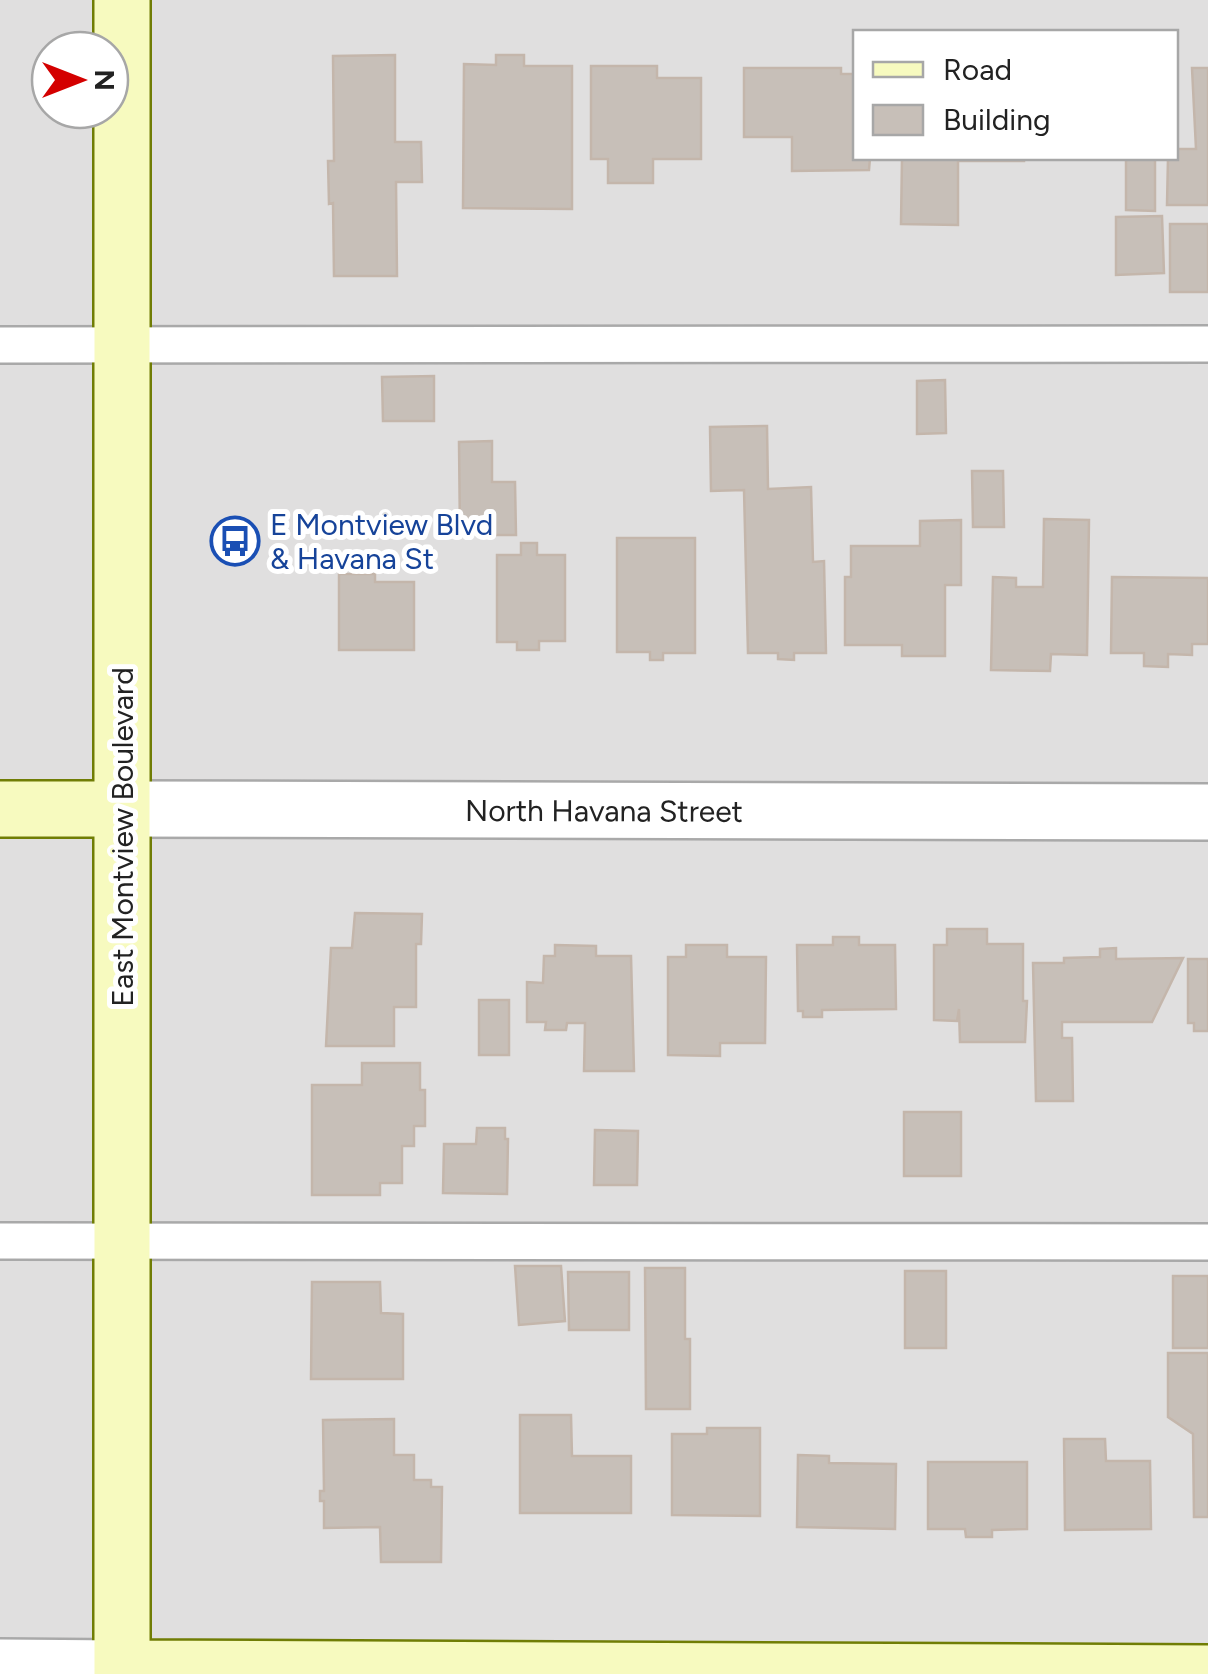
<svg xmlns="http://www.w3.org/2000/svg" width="1208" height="1674" font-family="Figtree,sans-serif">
  <rect width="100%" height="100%" fill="#f2efe9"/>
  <path fill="#e0dfdf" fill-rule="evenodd" d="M 0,0 L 1208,0 L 1208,1674 L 0,1674 ZM 856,32 L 1176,32 L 1176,158 L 856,158 ZM 50,50 L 110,50 L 110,110 L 50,110 Z"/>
  <path fill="#c7bfb8" stroke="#c4b6ab" stroke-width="2.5" d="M 395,55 L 395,142 L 421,142 L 422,182 L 396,182 L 397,276 L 334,276 L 333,203 L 329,204 L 328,161 L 334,161 L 333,56 Z
    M 496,55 L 524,55 L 524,66 L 572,66 L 572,209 L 463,208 L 464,64 L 496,65 Z
    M 591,66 L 657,66 L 657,78 L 701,78 L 701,159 L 653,159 L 653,183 L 608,183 L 608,159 L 591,159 Z
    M 744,68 L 841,68 L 841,74 L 856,74 L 856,158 L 870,158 L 869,170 L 792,171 L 792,137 L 744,137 Z
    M 1192,68 L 1208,68 L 1208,205 L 1167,205 L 1168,158 L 1176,158 L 1176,149 L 1196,149 Z
    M 902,158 L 1024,158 L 1024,161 L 958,161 L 958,225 L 901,224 Z
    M 1126,159 L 1155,159 L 1155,211 L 1126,210 Z
    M 1162,216 L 1164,273 L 1116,275 L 1116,217 Z
    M 1170,224 L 1208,224 L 1208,292 L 1170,292 Z
    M 434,376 L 434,421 L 383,421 L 382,377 Z
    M 945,380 L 946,433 L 917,434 L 917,381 Z
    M 767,426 L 768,489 L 811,487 L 813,562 L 824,561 L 826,653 L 794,653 L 794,660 L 778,659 L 778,653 L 748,653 L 744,490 L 711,491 L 710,427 Z
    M 492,441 L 492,482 L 515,482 L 516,535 L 460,535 L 459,442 Z
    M 972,471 L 1003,471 L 1004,527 L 973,527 Z
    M 1044,519 L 1089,520 L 1087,655 L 1051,654 L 1050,671 L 991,670 L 993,577 L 1016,578 L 1016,587 L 1043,587 Z
    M 961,520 L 961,585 L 945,585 L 945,656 L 902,656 L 902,645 L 845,645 L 845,577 L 851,577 L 851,546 L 920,546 L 920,521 Z
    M 617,538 L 695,538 L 695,653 L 663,653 L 663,660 L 650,660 L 650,652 L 617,652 Z
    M 521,543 L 537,543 L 537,555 L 565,555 L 565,641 L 539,641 L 539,650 L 517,650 L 517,642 L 497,642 L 497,555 L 521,555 Z
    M 339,574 L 375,574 L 375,582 L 414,582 L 414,650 L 339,650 Z
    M 1112,577 L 1208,578 L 1208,644 L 1192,644 L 1192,655 L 1168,654 L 1168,667 L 1144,666 L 1144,653 L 1111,653 Z
    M 355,913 L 422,914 L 421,944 L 416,944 L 416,1007 L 394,1007 L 394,1046 L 326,1046 L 331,948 L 352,948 Z
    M 947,929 L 987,929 L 987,944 L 1023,944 L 1023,1001 L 1027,1001 L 1025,1042 L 960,1042 L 959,1009 L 957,1021 L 934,1020 L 934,945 L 947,945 Z
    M 833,937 L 859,937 L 859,945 L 895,945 L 896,1009 L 822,1010 L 822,1017 L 803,1017 L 803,1011 L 798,1011 L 797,945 L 833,945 Z
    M 555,945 L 596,946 L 596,956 L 631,956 L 634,1071 L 584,1071 L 585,1023 L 567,1023 L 566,1030 L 545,1030 L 546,1022 L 527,1022 L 527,982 L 543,983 L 544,956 L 555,956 Z
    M 686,945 L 727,945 L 727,957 L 766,957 L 765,1043 L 720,1043 L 720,1056 L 668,1055 L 668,957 L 686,957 Z
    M 1116,948 L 1116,959 L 1183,958 L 1152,1022 L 1062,1022 L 1062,1038 L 1072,1038 L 1073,1101 L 1036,1101 L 1033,963 L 1064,963 L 1064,958 L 1100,957 L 1100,949 Z
    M 1188,959 L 1208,959 L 1208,1031 L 1194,1031 L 1194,1023 L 1188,1023 Z
    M 479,1000 L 509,1000 L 509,1055 L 479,1055 Z
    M 362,1063 L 420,1063 L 420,1090 L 425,1090 L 425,1126 L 414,1126 L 414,1146 L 402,1146 L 402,1183 L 380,1183 L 380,1195 L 312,1195 L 312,1085 L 362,1085 Z
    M 904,1112 L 961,1112 L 961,1176 L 904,1176 Z
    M 477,1128 L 505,1128 L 505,1139 L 508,1139 L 507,1194 L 443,1193 L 444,1144 L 476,1144 Z
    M 595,1130 L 638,1131 L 637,1185 L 594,1185 Z
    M 515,1266 L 561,1266 L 565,1321 L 519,1325 Z
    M 645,1268 L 685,1268 L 685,1339 L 690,1339 L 690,1409 L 646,1409 Z
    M 905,1271 L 946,1271 L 946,1348 L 905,1348 Z
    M 568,1272 L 629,1272 L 629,1330 L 569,1330 Z
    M 1173,1276 L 1208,1276 L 1208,1348 L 1173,1348 Z
    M 312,1282 L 380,1282 L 381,1313 L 403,1314 L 403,1379 L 311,1379 Z
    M 1168,1353 L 1208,1353 L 1208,1517 L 1194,1517 L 1193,1434 L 1168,1417 Z
    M 520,1415 L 571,1415 L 572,1456 L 631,1456 L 631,1513 L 520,1513 Z
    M 394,1419 L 394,1455 L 414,1455 L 414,1480 L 431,1480 L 431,1487 L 442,1487 L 441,1562 L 381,1562 L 380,1527 L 324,1528 L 324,1501 L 320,1501 L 320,1491 L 324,1491 L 323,1420 Z
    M 707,1428 L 760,1428 L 760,1516 L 672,1515 L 672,1434 L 707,1434 Z
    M 1064,1439 L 1105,1439 L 1106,1461 L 1150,1461 L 1151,1529 L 1065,1530 Z
    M 798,1455 L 829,1456 L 829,1463 L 896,1464 L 895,1529 L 797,1527 Z
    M 928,1462 L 1027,1462 L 1027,1529 L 992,1530 L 992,1537 L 966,1537 L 965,1529 L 928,1529 Z"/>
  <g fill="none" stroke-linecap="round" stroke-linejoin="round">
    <g stroke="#a9a9a9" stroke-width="40">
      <path id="lane" d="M 0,345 L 1208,344
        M 0,1241 L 1208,1242"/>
    </g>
    <g stroke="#a9a9a9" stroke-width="60">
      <g id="street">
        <path id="s1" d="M 122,809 L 1208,812"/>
        <path d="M 0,1667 L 122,1668"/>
      </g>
    </g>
    <g stroke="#707d05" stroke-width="60">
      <path id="secondary" d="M 122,0 L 122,1674
        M 0,809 L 122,809
        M 122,1668 L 1208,1673"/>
    </g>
    <use href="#lane" stroke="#fff" stroke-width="35"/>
    <use href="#street" stroke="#fff" stroke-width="55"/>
    <use href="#secondary" stroke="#f7fabf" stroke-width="55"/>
  </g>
  <defs>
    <g id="bus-ring" transform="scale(2.5)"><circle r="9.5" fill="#fff" stroke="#1a4fb4" stroke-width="1.5"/><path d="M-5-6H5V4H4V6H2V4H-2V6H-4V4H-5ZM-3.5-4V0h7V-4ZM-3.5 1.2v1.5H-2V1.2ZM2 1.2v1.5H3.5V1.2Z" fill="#1a4fb4"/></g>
  </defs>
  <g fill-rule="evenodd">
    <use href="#bus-ring" x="235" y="541"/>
  </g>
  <g text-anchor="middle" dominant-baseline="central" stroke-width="10" stroke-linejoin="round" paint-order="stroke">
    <g font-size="30" fill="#164399" stroke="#fff" text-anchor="start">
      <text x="270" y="524">E Montview Blvd<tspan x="270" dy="34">&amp; Havana St</tspan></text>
    </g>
    <g font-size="30" fill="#222" stroke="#fff">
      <text stroke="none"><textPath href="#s1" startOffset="482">North Havana Street</textPath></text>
      <text transform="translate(122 837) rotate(-90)">East Montview Boulevard</text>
    </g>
  </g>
  <rect x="853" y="30" width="325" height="130" fill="#ffffff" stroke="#a7a7a7" stroke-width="2.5"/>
  <rect x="873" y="62" width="50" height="15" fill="#f7fabf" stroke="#a7a7a7" stroke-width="2.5"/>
  <text x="943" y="80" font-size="30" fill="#222222">Road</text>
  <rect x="873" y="105" width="50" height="30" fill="#c7bfb8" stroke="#a7a7a7" stroke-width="2.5"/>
  <text x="943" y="130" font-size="30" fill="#222222">Building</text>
  <g transform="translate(80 80) rotate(90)"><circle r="48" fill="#ffffff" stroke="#a7a7a7" stroke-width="2.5"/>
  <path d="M0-8L18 38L0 25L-18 38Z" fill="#d40000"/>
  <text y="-15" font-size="28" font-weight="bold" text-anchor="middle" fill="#222222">N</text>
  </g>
</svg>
